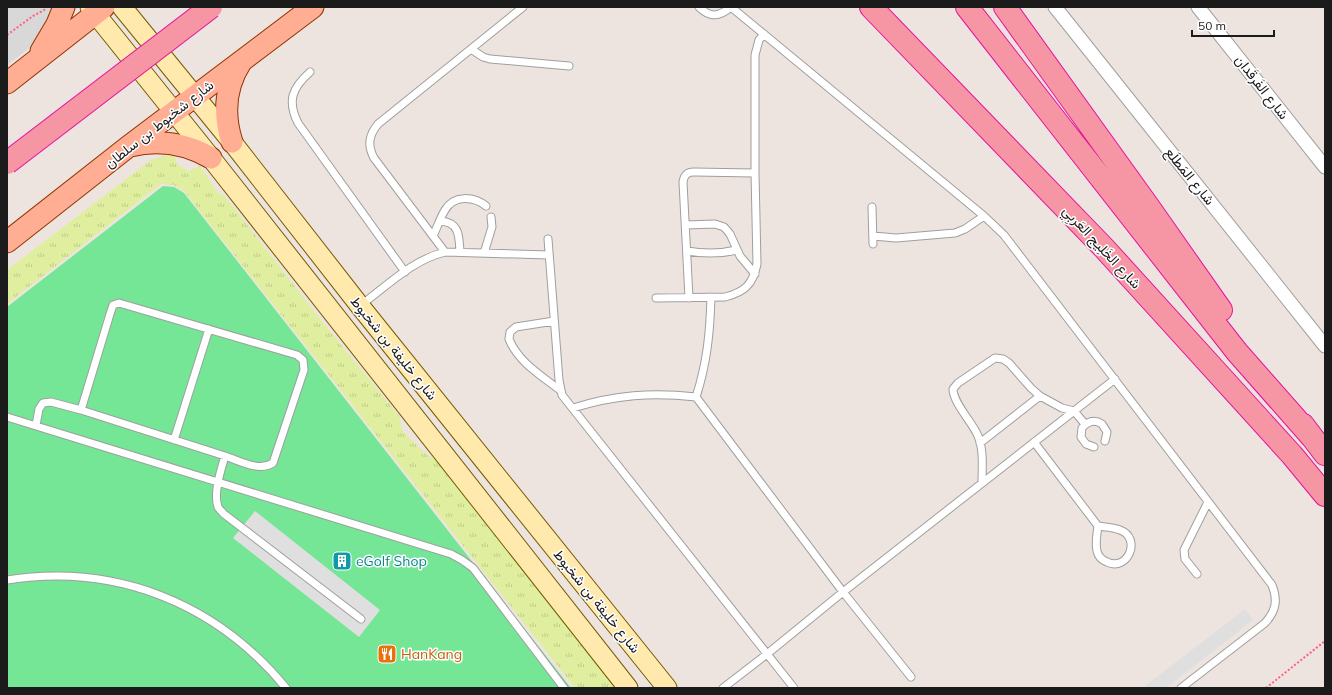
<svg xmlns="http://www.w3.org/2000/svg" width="1332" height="695" font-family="Mulish,Vazirmatn,sans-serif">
  <defs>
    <pattern id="grass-tufts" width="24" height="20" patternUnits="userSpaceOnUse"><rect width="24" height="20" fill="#dfee9f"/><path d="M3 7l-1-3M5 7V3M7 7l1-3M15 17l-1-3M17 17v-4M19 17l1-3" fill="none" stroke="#bfcc88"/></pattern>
  </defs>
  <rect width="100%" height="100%" fill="#eee4df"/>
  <path fill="#d9d8d8" d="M 7,7 L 79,7 L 55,24 L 36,43 L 7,65 Z"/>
  <path fill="url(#grass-tufts)" d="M 174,153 L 177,164 L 188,171 L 200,166 L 218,193 L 223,195 L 231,204 L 321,320 L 399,416 L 402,430 L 427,455 L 438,461 L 547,602 L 615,688 L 575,688 L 184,191 L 174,185 L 161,184 L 7,304 L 7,270 L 151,160 Z"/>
  <path fill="#74e696" d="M 163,186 L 174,187 L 184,193 L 571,688 L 7,688 L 7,307 Z"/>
  <path fill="#dfdfdf" d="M 255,511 L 380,610 L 359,637 L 233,538 Z
    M 1245,609 L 1253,620 L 1166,688 L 1147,688 L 1145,686 Z"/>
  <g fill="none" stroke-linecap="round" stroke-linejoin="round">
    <g stroke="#9f9f9f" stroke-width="9">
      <path id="service" d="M 699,7 C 710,18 719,17 731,7
        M 731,7 L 984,216 L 1004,235 L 1272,585 C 1278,600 1276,611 1265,623 L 1181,688
        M 471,49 L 483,57 L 490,59 L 569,66
        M 310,72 C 292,88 287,101 298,123 L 405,272
        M 872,207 L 873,244
        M 440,221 C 460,222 459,237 460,252
        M 686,225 L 715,224 L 724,227 L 730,234 L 740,256 L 755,274
        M 433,236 C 437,228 440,218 445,210 C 454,195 473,196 486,206
        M 873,236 L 896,238 L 955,233 L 965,229 L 984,216
        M 548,239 L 559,380 L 562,395 L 794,688
        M 687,251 C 704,254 720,254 737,250
        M 445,252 L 374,158 C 367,145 369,135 378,124 L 523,7
        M 484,253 L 492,227 L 491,217
        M 656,298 L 725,297 C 745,292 753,284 757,264 L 755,173 L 755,55 L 759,40 L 764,34
        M 689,298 L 683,182 C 684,175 687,172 694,172 L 755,173
        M 361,305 C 387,286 412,260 445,252 L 549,255
        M 554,321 L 516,327 L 510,332 L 509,339 C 518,362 542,376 561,391
        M 696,397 C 707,363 710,333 711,297
        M 573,408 C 615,395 652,392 696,397 L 843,592 L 911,677
        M 81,410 L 110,314 L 113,305 L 119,303 L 297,355 L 303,360 L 304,370 L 273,463 C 259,472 240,461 225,456 C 221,470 213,493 218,507 C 219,509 222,512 224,514 L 361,619
        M 7,417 L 451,554 L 462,560 L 473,568 L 564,688
        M 36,425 L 39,409 L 43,403 L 51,402 L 81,410 L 225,456
        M 174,440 L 209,329
        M 1034,442 L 1098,526
        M 980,443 L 1040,396
        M 1094,447 L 1086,444 L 1081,437 L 1082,428 C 1088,421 1094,419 1102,424 L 1107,432 L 1105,441
        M 982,483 C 982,468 984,450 978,436 C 973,423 953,403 953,389 L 958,383 L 992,360 L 995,358 L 1003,359 L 1009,363 L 1031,388 L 1040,396 L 1062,408 L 1074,411 L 1085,424
        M 1098,526 C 1105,527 1113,527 1120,530 C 1142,538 1128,572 1107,562 C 1102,560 1098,556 1097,551 C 1095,543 1097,534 1098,526 Z
        M 1197,574 L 1185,559 L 1184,550 L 1208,502
        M 7,580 C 116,563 216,603 286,688
        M 723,688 L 767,654 L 843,592 L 1115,379"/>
    </g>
    <g stroke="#9f9f9f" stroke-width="15">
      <path id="minor" d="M 1055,7 L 1325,346
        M 1198,7 L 1325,167"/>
    </g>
    <g stroke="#745b00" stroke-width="21">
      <path id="secondary" d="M 90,7 L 211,158 L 628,688
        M 122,7 L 232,142 L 360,306 L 667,688"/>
    </g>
    <g stroke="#923300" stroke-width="23">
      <path id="primary" d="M 41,51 L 57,24 L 64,7
        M 7,83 L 104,7
        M 232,142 C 223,114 225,87 241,62
        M 130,146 C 159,139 185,143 211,158
        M 7,242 L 129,146 L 313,7"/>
    </g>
    <g stroke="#e4139e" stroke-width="24">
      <path id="trunk" d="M 871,7 L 1104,248 L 1292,455 L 1325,495
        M 967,7 L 1237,352 L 1311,436
        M 1005,7 L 1148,206 L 1221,310
        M 1303,425 L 1325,454"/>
    </g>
    <path stroke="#ff5f81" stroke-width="2" stroke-dasharray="2 2" stroke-linecap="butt" d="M 7,35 L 33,16 L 46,9
      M 1266,688 L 1325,641"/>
    <use href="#service" stroke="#fff" stroke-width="7"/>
    <use href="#minor" stroke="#fff" stroke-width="13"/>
    <use href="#secondary" stroke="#ffe9ac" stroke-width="19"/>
    <use href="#primary" stroke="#ffae93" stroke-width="21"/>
    <use href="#trunk" stroke="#f696a5" stroke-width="22"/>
    <g stroke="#e4139e" stroke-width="24" stroke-linecap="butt">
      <path id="trunk-bridge" d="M 7,163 L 211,7"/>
    </g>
    <use href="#trunk-bridge" stroke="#f696a5" stroke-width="22"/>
  </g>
  <defs>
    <g id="building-square" transform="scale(1)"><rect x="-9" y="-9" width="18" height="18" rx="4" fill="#0f9aa8" stroke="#fff"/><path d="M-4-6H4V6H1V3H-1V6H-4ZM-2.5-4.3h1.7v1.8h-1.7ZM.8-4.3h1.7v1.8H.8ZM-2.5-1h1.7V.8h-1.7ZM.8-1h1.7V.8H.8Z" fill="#fff"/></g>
    <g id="restaurant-square" transform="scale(1)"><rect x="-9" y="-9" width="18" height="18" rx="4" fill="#e8710a" stroke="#fff"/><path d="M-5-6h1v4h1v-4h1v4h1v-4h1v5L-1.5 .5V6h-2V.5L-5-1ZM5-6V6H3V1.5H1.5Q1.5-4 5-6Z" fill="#fff"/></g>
  </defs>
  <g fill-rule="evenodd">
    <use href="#building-square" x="342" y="561"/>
    <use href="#restaurant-square" x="387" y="654"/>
  </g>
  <g text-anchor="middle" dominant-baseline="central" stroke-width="3" stroke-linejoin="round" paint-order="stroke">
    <g font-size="14" fill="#1b1b1b" stroke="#fff">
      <text transform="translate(1262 87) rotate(52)">شارع الفَرقَدان</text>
      <text transform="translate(159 124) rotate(-38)">شارع شخبوط بن سلطان</text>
      <text transform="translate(1190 176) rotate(51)">شارع المَطلَع</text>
      <text transform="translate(1102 247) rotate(47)">شارع الخَلِيج العَربِي</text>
      <text transform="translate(394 348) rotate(51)">شارع خليفة بن شخبوط</text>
      <text transform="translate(597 601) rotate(51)">شارع خليفة بن شخبوط</text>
    </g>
    <g font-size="14" fill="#0d838f" stroke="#fff" text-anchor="start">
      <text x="356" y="561">eGolf Shop</text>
    </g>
    <g font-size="14" fill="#c56008" stroke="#fff" text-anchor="start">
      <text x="401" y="654">HanKang</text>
    </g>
  </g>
  <rect width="1332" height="695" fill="none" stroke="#1b1b1b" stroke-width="16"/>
  <path d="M1192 30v6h82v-6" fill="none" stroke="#1b1b1b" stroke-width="2"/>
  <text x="1198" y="30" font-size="12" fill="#1b1b1b" stroke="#ffffff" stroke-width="3" paint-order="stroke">50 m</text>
</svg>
